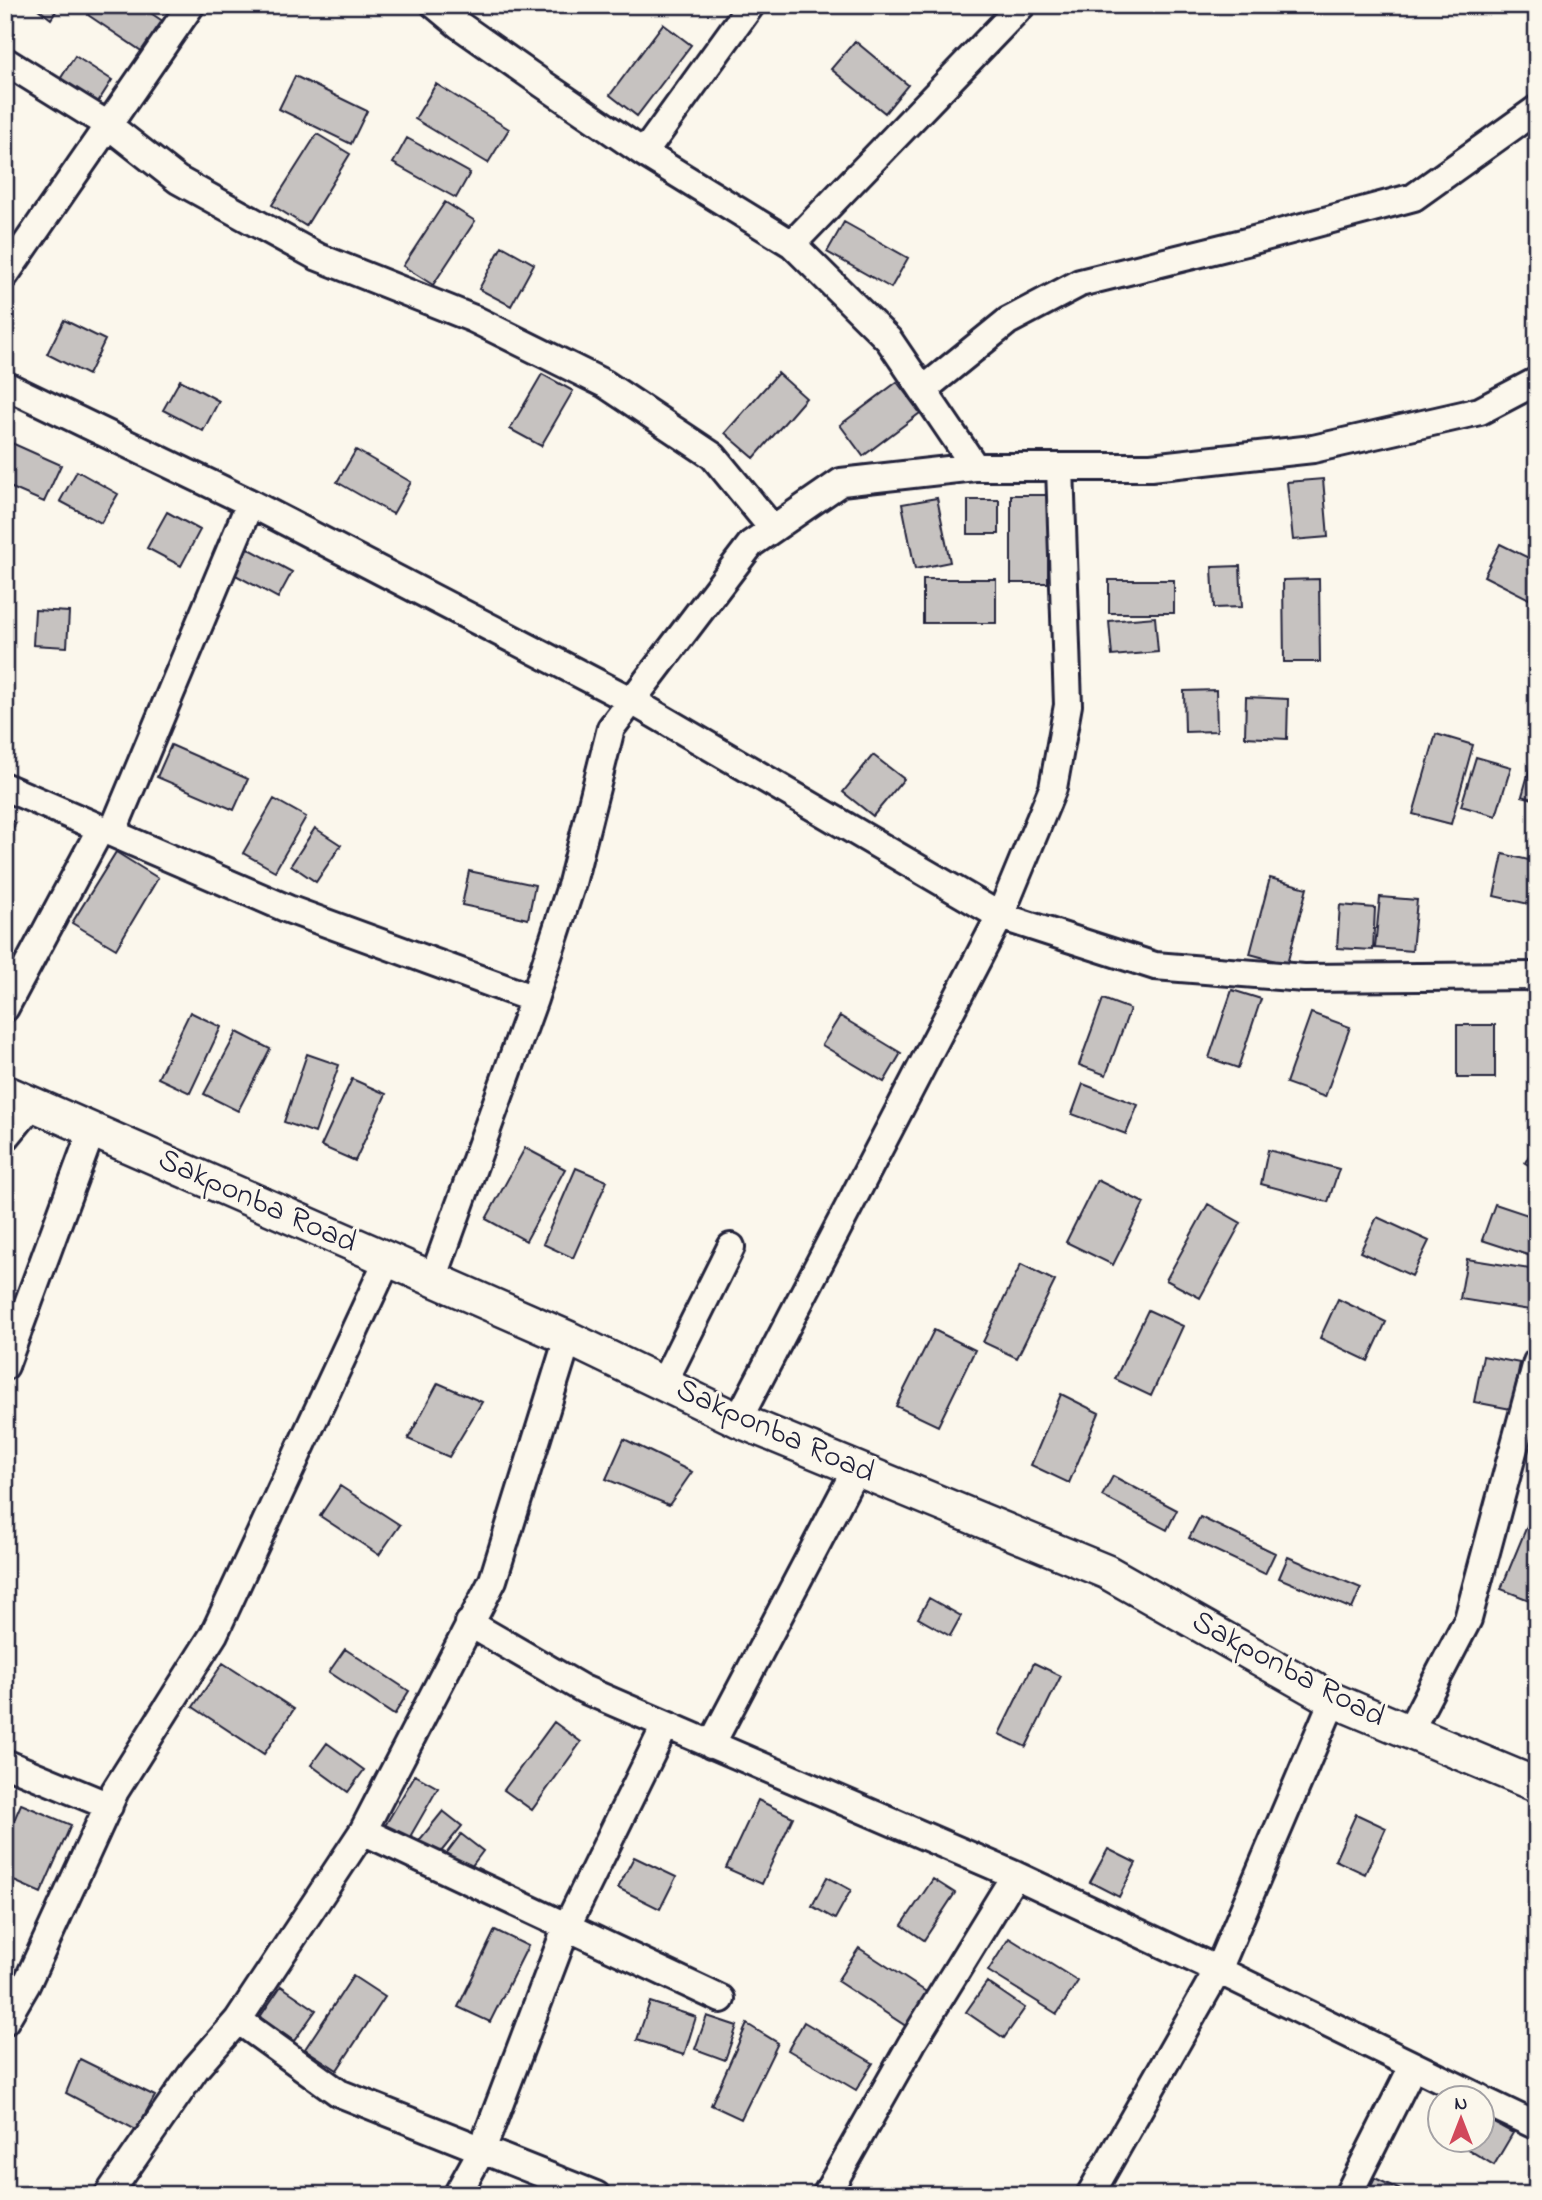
<svg xmlns="http://www.w3.org/2000/svg" width="1542" height="2200" font-family="'Indie Flower',sans-serif">
  <rect width="100%" height="100%" fill="#fbf7ec"/>
  <filter id="ink" filterUnits="userSpaceOnUse"><feTurbulence type="fractalNoise" baseFrequency=".0143" numOctaves="2"/><feDisplacementMap in="SourceGraphic" scale="14" xChannelSelector="R" yChannelSelector="G"/><feConvolveMatrix kernelMatrix="1 2 1 2 8 2 1 2 1" color-interpolation-filters="sRGB"/></filter>
  <g filter="url(#ink)">
    <path fill="#c6c2c0" stroke="#22223b" stroke-width="2" d="M 33,5 L 60,5 L 51,19 Z
      M 94,5 L 139,5 L 164,22 L 143,52 L 88,15 Z
      M 663,24 L 691,45 L 637,116 L 610,95 Z
      M 855,41 L 908,85 L 885,113 L 831,69 Z
      M 75,56 L 112,80 L 94,108 L 57,84 Z
      M 295,76 L 367,111 L 351,144 L 279,109 Z
      M 436,84 L 509,129 L 488,163 L 415,119 Z
      M 317,134 L 350,154 L 306,226 L 272,205 Z
      M 407,138 L 470,173 L 456,198 L 393,163 Z
      M 445,202 L 475,221 L 433,285 L 403,266 Z
      M 844,222 L 908,258 L 891,288 L 827,252 Z
      M 502,246 L 534,264 L 511,306 L 479,289 Z
      M 64,320 L 105,340 L 88,375 L 47,354 Z
      M 778,373 L 806,398 L 754,458 L 725,433 Z
      M 542,374 L 573,391 L 541,446 L 510,429 Z
      M 180,380 L 219,401 L 203,431 L 163,410 Z
      M 897,382 L 920,413 L 863,456 L 840,425 Z
      M 5,440 L 61,465 L 44,502 L 5,485 Z
      M 356,450 L 411,482 L 393,514 L 337,482 Z
      M 77,471 L 118,494 L 101,523 L 60,501 Z
      M 1323,479 L 1328,537 L 1293,540 L 1287,482 Z
      M 1011,495 L 1048,495 L 1048,583 L 1011,583 Z
      M 937,498 L 950,562 L 915,569 L 902,504 Z
      M 968,500 L 999,500 L 999,534 L 968,534 Z
      M 167,512 L 200,530 L 181,566 L 147,548 Z
      M 1500,544 L 1537,562 L 1537,603 L 1484,576 Z
      M 244,546 L 292,572 L 278,598 L 230,572 Z
      M 1240,566 L 1242,607 L 1214,608 L 1212,567 Z
      M 923,579 L 996,579 L 996,623 L 923,623 Z
      M 1319,579 L 1320,662 L 1284,662 L 1283,580 Z
      M 1109,580 L 1174,580 L 1174,613 L 1109,613 Z
      M 35,610 L 69,612 L 67,647 L 33,645 Z
      M 1155,617 L 1158,652 L 1112,656 L 1109,621 Z
      M 1216,690 L 1217,731 L 1185,732 L 1184,691 Z
      M 1246,697 L 1288,699 L 1287,739 L 1245,737 Z
      M 1436,734 L 1473,745 L 1451,824 L 1413,814 Z
      M 171,745 L 248,779 L 234,810 L 157,777 Z
      M 873,755 L 904,779 L 873,816 L 843,792 Z
      M 1476,757 L 1511,767 L 1496,816 L 1461,806 Z
      M 1533,757 L 1537,758 L 1537,800 L 1522,796 Z
      M 274,799 L 306,817 L 275,871 L 243,853 Z
      M 5,818 L 16,823 L 5,844 Z
      M 315,828 L 341,845 L 316,882 L 291,865 Z
      M 116,852 L 158,878 L 116,949 L 72,923 Z
      M 1503,854 L 1537,862 L 1537,906 L 1494,896 Z
      M 469,871 L 535,885 L 528,919 L 462,905 Z
      M 1270,878 L 1307,888 L 1287,964 L 1250,954 Z
      M 1380,897 L 1417,900 L 1412,951 L 1375,948 Z
      M 1340,905 L 1375,908 L 1373,950 L 1337,948 Z
      M 1232,990 L 1261,999 L 1238,1068 L 1209,1058 Z
      M 1103,999 L 1130,1009 L 1106,1075 L 1079,1065 Z
      M 190,1012 L 221,1027 L 190,1093 L 158,1078 Z
      M 1311,1013 L 1350,1027 L 1325,1097 L 1286,1083 Z
      M 840,1016 L 901,1053 L 884,1082 L 822,1045 Z
      M 1457,1025 L 1495,1025 L 1495,1078 L 1457,1078 Z
      M 237,1032 L 270,1049 L 238,1111 L 204,1094 Z
      M 307,1054 L 339,1065 L 315,1133 L 284,1122 Z
      M 352,1079 L 386,1094 L 355,1161 L 321,1146 Z
      M 1083,1084 L 1138,1105 L 1126,1134 L 1072,1114 Z
      M 1537,1141 L 1537,1170 L 1525,1163 Z
      M 525,1148 L 565,1169 L 526,1241 L 486,1219 Z
      M 1268,1150 L 1339,1169 L 1328,1202 L 1261,1184 Z
      M 576,1168 L 607,1181 L 573,1258 L 543,1244 Z
      M 1097,1180 L 1144,1203 L 1113,1265 L 1066,1242 Z
      M 1208,1204 L 1241,1223 L 1200,1298 L 1166,1280 Z
      M 1495,1204 L 1537,1218 L 1537,1258 L 1482,1240 Z
      M 1377,1217 L 1429,1241 L 1412,1276 L 1360,1252 Z
      M 1467,1259 L 1536,1270 L 1530,1310 L 1460,1299 Z
      M 1021,1264 L 1055,1281 L 1017,1358 L 983,1342 Z
      M 1338,1299 L 1386,1322 L 1368,1361 L 1320,1338 Z
      M 1148,1310 L 1183,1326 L 1151,1396 L 1115,1379 Z
      M 934,1330 L 975,1350 L 938,1426 L 896,1406 Z
      M 1483,1356 L 1520,1363 L 1511,1409 L 1474,1402 Z
      M 438,1383 L 482,1402 L 449,1457 L 408,1439 Z
      M 1061,1394 L 1099,1413 L 1069,1483 L 1031,1465 Z
      M 624,1439 L 692,1472 L 669,1505 L 606,1479 Z
      M 1113,1476 L 1177,1510 L 1167,1530 L 1102,1496 Z
      M 340,1486 L 400,1525 L 379,1555 L 320,1516 Z
      M 1532,1514 L 1537,1516 L 1537,1603 L 1501,1589 Z
      M 1200,1517 L 1275,1553 L 1265,1574 L 1189,1538 Z
      M 1288,1557 L 1361,1588 L 1352,1609 L 1279,1578 Z
      M 929,1598 L 961,1616 L 950,1636 L 918,1618 Z
      M 345,1649 L 409,1691 L 394,1715 L 329,1672 Z
      M 223,1663 L 294,1709 L 264,1754 L 193,1707 Z
      M 1034,1663 L 1061,1676 L 1026,1747 L 999,1734 Z
      M 554,1722 L 581,1742 L 532,1810 L 504,1790 Z
      M 327,1743 L 364,1770 L 348,1792 L 311,1765 Z
      M 415,1775 L 438,1788 L 407,1842 L 383,1829 Z
      M 758,1800 L 793,1817 L 762,1884 L 726,1868 Z
      M 21,1804 L 71,1825 L 41,1893 L 5,1877 L 5,1841 Z
      M 443,1811 L 462,1826 L 436,1858 L 417,1843 Z
      M 1356,1814 L 1386,1828 L 1365,1874 L 1335,1860 Z
      M 461,1834 L 483,1851 L 465,1875 L 443,1858 Z
      M 1108,1849 L 1136,1863 L 1119,1897 L 1090,1882 Z
      M 634,1857 L 676,1877 L 660,1909 L 618,1888 Z
      M 827,1877 L 851,1890 L 835,1919 L 812,1906 Z
      M 933,1879 L 955,1893 L 924,1940 L 902,1925 Z
      M 495,1930 L 528,1946 L 490,2022 L 458,2007 Z
      M 1009,1938 L 1078,1981 L 1057,2014 L 988,1971 Z
      M 859,1948 L 931,1995 L 909,2028 L 837,1981 Z
      M 353,1976 L 385,1997 L 337,2070 L 305,2049 Z
      M 987,1982 L 1025,2008 L 1004,2038 L 966,2012 Z
      M 281,1986 L 316,2010 L 294,2041 L 260,2017 Z
      M 650,2002 L 696,2017 L 684,2055 L 637,2040 Z
      M 707,2016 L 737,2026 L 725,2060 L 695,2049 Z
      M 804,2022 L 873,2063 L 856,2090 L 788,2050 Z
      M 747,2024 L 778,2043 L 741,2119 L 711,2105 Z
      M 80,2059 L 155,2096 L 136,2130 L 66,2093 Z
      M 1484,2117 L 1513,2133 L 1494,2165 L 1466,2148 L 1470,2140 L 1482,2140 Z
      M 1375,2178 L 1411,2195 L 1367,2195 Z"/>
    <g fill="none" stroke-linecap="round" stroke-linejoin="round">
      <g stroke="#22223b" stroke-width="32">
        <path id="minor" d="M 435,5 L 459,25 L 543,84 L 644,153 L 792,244 L 889,340 L 975,467
          M 5,61 L 108,125 L 178,180 L 318,257 L 474,319 L 605,384 L 713,456 L 773,529
          M 644,153 L 751,5
          M 792,244 L 1022,5
          M 5,275 L 191,5
          M 5,385 L 250,503 L 632,701 L 1000,916 L 1155,966 L 1304,978 L 1537,976
          M 923,390 L 1008,321 L 1080,283 L 1250,241 L 1414,197 L 1537,109
          M 5,787 L 288,909 L 534,999
          M 112,833 L 250,503
          M 5,1008 L 101,828
          M 5,1138 L 33,1104
          M 433,1279 L 534,999 L 572,883 L 611,728 L 751,544 L 841,482 L 975,467 L 1151,467 L 1313,449 L 1480,411 L 1537,381
          M 5,1366 L 92,1130
          M 663,1384 L 731,1247
          M 738,1420 L 1000,916 L 1053,788 L 1068,705 L 1060,467
          M 469,1623 L 583,1689 L 1015,1875 L 1218,1970 L 1480,2098
          M 1409,1732 L 1468,1619 L 1537,1362
          M 711,1745 L 856,1469
          M 5,1763 L 109,1806
          M 363,1831 L 721,1999
          M 238,2020 L 339,2093 L 596,2195
          M 5,2021 L 26,1985 L 115,1791 L 214,1634 L 388,1259
          M 1482,2100 L 1537,2126
          M 108,2195 L 196,2068 L 238,2020 L 363,1831 L 493,1580 L 568,1338
          M 457,2195 L 482,2150 L 567,1926 L 665,1726
          M 826,2195 L 912,2043 L 1015,1875
          M 1090,2195 L 1218,1970 L 1333,1700
          M 1348,2195 L 1413,2066"/>
      </g>
      <g stroke="#22223b" stroke-width="38">
        <path id="major" d="M 5,1092 L 568,1338 L 738,1420 L 1107,1572 L 1333,1700 L 1537,1785"/>
      </g>
      <use href="#minor" stroke="#fbf7ec" stroke-width="26"/>
      <use href="#major" stroke="#fbf7ec" stroke-width="33"/>
    </g>
  </g>
  <g text-anchor="middle" dominant-baseline="central" stroke-width="6" stroke-linejoin="round" paint-order="stroke">
    <g font-size="32" fill="#22223b" stroke="#fbf7ec">
      <text transform="translate(257 1202) rotate(24)">Sakponba Road</text>
      <text transform="translate(775 1432) rotate(24)">Sakponba Road</text>
      <text transform="translate(1288 1670) rotate(28)">Sakponba Road</text>
    </g>
  </g>
  <rect width="1542" height="2200" fill="none" stroke="#fbf7ec" stroke-width="28"/>
  <rect x="14" y="14" width="1514" height="2172" fill="none" stroke="#22223b" stroke-width="2.5" filter="url(#ink)"/>
  <g transform="translate(1461 2119)"><circle r="33" fill="#fbf7ec" stroke="#a4a2a5" stroke-width="2"/>
  <path d="M0-5L12 26L0 18L-12 26Z" fill="#d1495b"/>
  <text y="-10" font-size="19" font-weight="bold" text-anchor="middle" fill="#22223b">N</text>
  </g>
</svg>
